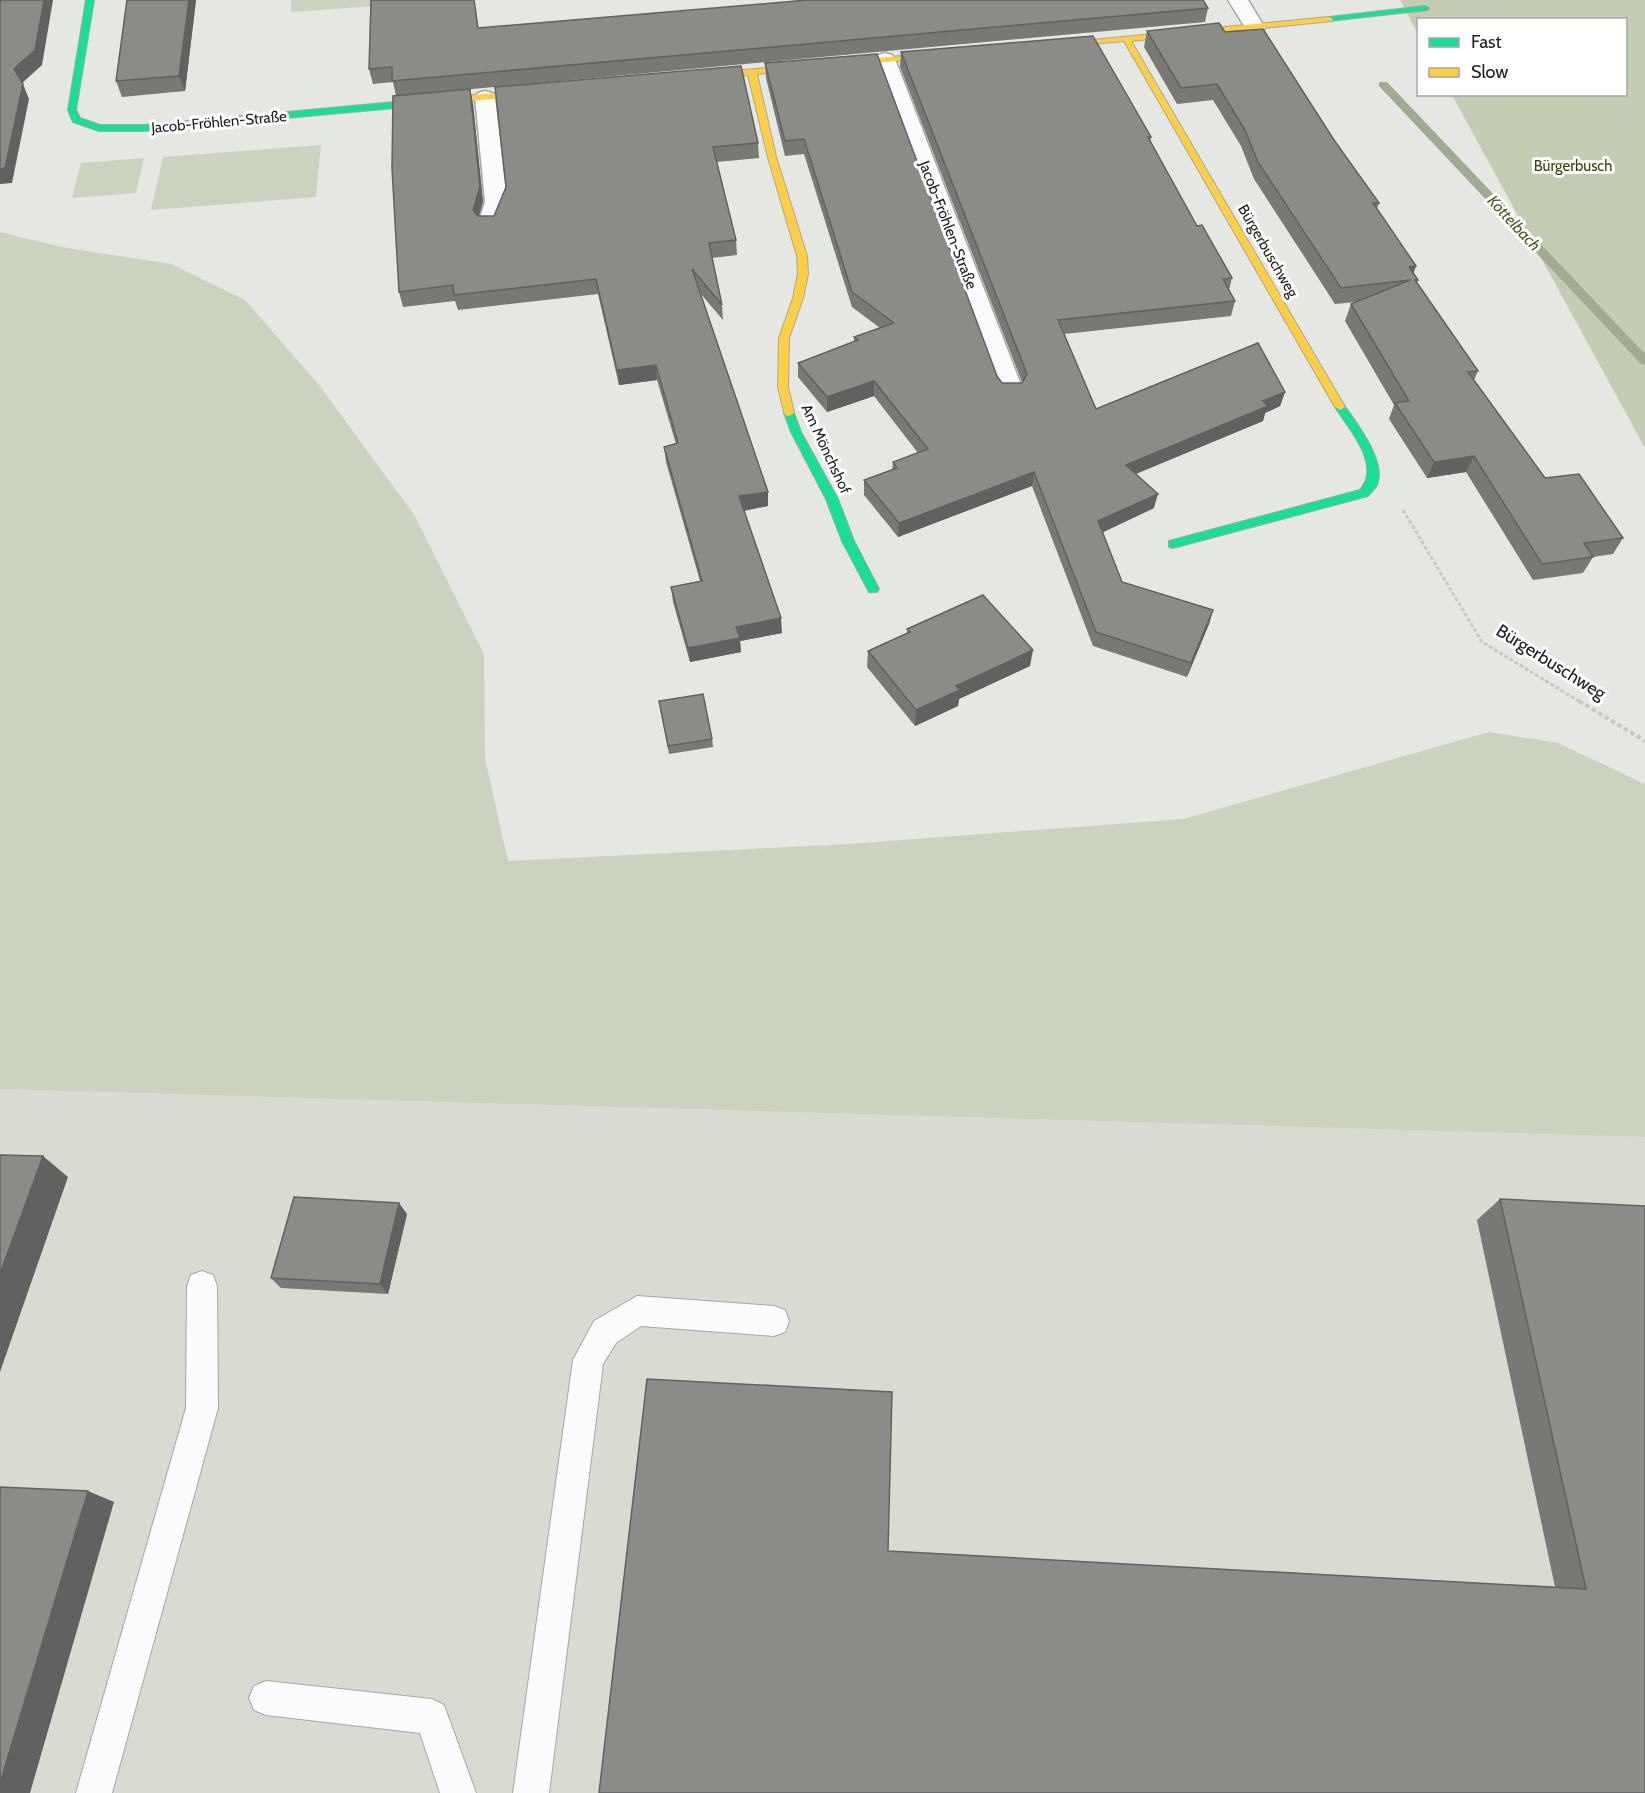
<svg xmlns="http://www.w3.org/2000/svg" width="1645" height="1793" font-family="Cabin,sans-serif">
  <rect width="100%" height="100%" fill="#e5e7e2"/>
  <path fill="#d8dbd1" d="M 0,1089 L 1645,1137 L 1645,1793 L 0,1793 Z"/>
  <path fill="#ccd2c0" d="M 291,0 L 460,0 L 291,12 Z
    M 321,145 L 316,197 L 151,210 L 163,157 Z
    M 144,158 L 136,193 L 72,198 L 81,163 Z
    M 0,232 L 61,247 L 171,264 L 245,300 L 319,385 L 415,516 L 484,654 L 485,758 L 508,861 L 849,844 L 1183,819 L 1489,732 L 1558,743 L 1645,784 L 1645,1137 L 0,1089 Z"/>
  <path fill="#c4ccb4" d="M 1400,0 L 1645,0 L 1645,448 L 1452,95 L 1626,94 L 1626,20 L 1418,20 L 1418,34 Z"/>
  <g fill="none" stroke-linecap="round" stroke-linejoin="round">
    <path fill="#a2ab8f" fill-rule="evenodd" d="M 1379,82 L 1387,82 L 1645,354 L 1645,365 L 1641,364 L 1379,86 Z"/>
    <g stroke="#a6a7a3" stroke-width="2">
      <path id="lane" d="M 202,1271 L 213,1275 L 217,1286 L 218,1408 L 112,1793 L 76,1793 L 186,1408 L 187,1286 L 191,1275 Z
        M 637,1296 L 774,1306 L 785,1310 L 789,1321 L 785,1332 L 774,1336 L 641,1326 L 616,1343 L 603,1364 L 549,1793 L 513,1793 L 573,1360 L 594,1321 Z
        M 266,1681 L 432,1699 L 444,1705 L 476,1793 L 440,1793 L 420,1733 L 266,1715 L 254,1710 L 249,1698 L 254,1686 Z"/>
    </g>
    <g stroke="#a6a7a3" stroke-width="3">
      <path id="street" d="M 1228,0 L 1248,0 L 1265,28 L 1262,32 L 1248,32 Z
        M 885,53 L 892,55 L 895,59 L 1023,390 L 1019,396 L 1010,398 L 1001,396 L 997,390 L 875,59 L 878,55 Z
        M 485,91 L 492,93 L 495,97 L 507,202 L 497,229 L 481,229 L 478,224 L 485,202 L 475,97 L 478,93 Z"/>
    </g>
    <g stroke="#a6a7a3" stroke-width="2">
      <path id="fast" d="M 86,0 L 94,0 L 76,110 L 80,118 L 100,125 L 144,125 L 406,101 L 410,104 L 406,107 L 144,131 L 99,131 L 73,122 L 68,110 Z
        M 1425,6 L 1429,8 L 1428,10 L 1329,21 L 1325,19 L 1329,17 Z
        M 1340,404 L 1344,405 C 1356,423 1387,461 1377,485 C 1375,489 1371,492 1368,496 L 1173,548 L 1169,547 L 1169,541 L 1360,490 C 1382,465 1349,429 1335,407 Z
        M 789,410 L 794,413 L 801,432 L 838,499 L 854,541 L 879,589 L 877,592 L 869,592 L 842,541 L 826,499 L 791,432 L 784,413 Z"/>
    </g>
    <g stroke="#a6a7a3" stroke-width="2">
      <path id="slow" d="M 1329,17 L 1333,19 L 1332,21 L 1131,41 L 1345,407 L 1340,410 L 1335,407 L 1124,41 L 1051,48 L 1047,46 L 1051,44 Z
        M 946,52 L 950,54 L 949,56 L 757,74 L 776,157 L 807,256 L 808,274 L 803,298 L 789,338 L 788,387 L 794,413 L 789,416 L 785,415 L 778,387 L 779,338 L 793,298 L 798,274 L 797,256 L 768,157 L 748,75 L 699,80 L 695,77 L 699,74 Z
        M 540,89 L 543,90 L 543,94 L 406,107 L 402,104 L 406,101 Z"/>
    </g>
    <path stroke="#c8c8c7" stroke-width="2" stroke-dasharray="3 2" stroke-linecap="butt" d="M 1462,4 L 1508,0
      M 1466,4 L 1488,20
      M 1593,94 L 1645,131"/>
    <path stroke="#c8c8c7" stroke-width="3" stroke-dasharray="4 2" stroke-linecap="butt" d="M 1403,510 L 1482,642 L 1582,703"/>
    <path stroke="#c8c8c7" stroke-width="4" stroke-dasharray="4.5 3" stroke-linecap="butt" d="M 1579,701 L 1645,741"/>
    <use href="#lane" fill="#fbfbfb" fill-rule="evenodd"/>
    <use href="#street" fill="#fbfbfb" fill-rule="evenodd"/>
    <use href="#fast" fill="#16e098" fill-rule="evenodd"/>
    <use href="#slow" fill="#ffcf43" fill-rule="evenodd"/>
  </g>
  <path fill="#787875" d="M 127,0 L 196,0 L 185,91 L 122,97 L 116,81 Z
    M 371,0 L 474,0 L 478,28 L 1208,8 L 1205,22 L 396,96 L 393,82 L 373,84 L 369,69 Z
    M 1147,31 L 1225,32 L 1334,140 L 1379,203 L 1377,209 L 1416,266 L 1413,273 L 1418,280 L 1417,282 L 1478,371 L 1474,380 L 1545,478 L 1623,538 L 1613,554 L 1593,557 L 1583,573 L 1533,580 L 1466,472 L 1427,478 L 1389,419 L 1394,405 L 1345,321 L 1351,304 L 1356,302 L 1335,304 L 1254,179 L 1241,146 L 1213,100 L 1177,104 L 1144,47 Z
    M 901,52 L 1151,137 L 1150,142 L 1197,226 L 1232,278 L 1229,290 L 1235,301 L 1231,316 L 1064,334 L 1096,409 L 1285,392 L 1280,406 L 1265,413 L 1263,421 L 1136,474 L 1154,508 L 1103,532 L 1122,582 L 1213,610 L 1209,624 L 1187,677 L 1093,646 L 1032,486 L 898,537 L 864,495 L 864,480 L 892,470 L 893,462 L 918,453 L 874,396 L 827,412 L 798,377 L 798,363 L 854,342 L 854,337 L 880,328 L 852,307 L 804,154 L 785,156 L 766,78 L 765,63 L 1002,383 L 1022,383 L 1022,382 L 900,67 Z
    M 495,87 L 758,143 L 759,158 L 717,162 L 736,240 L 737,255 L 712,258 L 722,305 L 723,320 L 700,293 L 768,492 L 768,506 L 744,511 L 782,633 L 740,641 L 741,652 L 690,662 L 673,602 L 671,587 L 700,581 L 666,462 L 664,447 L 676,444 L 657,380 L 619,385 L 598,294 L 458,310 L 455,301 L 403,307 L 399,292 L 473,104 L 483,202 L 479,216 L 494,216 L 506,187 Z
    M 907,629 L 1030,666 L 959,699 L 958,706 L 915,726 L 867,667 L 868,651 L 907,633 Z
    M 659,701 L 712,739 L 713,747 L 669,754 Z
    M 1500,1199 L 1645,1793 L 888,1551 L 1555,1587 L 1477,1220 Z
    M 407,1214 L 388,1294 L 281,1288 L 271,1278 Z"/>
  <path fill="#61625f" d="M 44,0 L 53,0 L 42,65 L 21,84 L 14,69 Z
    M 189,0 L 196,0 L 185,91 L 179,76 Z
    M 23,84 L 29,99 L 12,183 L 0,184 L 0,169 Z
    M 470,89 L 473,104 L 483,202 L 476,225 L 473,210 Z
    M 1416,266 L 1410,283 L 1409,267 Z
    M 656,365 L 657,380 L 619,385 L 617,370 Z
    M 874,381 L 874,396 L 827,412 L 827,397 Z
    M 1285,392 L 1280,406 L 1265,413 L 1263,421 L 1123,479 L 1126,465 Z
    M 1474,456 L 1466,472 L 1427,478 L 1434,462 Z
    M 1034,472 L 1032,486 L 898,537 L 899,523 Z
    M 768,492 L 768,506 L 740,511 L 739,496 Z
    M 1158,494 L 1154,508 L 1095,536 L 1098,521 Z
    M 1213,610 L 1209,624 L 1187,677 L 1191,663 Z
    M 781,618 L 782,633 L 740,641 L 741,652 L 690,662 L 688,648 L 736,627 Z
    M 1033,650 L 1030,666 L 959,699 L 958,706 L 915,726 L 916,710 L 956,686 Z
    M 43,1156 L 68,1177 L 0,1372 L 0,1274 Z
    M 399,1203 L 407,1214 L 388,1294 L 380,1284 Z
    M 88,1491 L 114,1502 L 30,1793 L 0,1793 L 0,1783 Z"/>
  <path fill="#8b8c88" stroke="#61625f" stroke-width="1.5" d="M 0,0 L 44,0 L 35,50 L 14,69 L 23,84 L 5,168 L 0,169 Z
    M 127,0 L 189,0 L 179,76 L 116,81 Z
    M 371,0 L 474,0 L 478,28 L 808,0 L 1203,0 L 1208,8 L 392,81 L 392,67 L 369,69 Z
    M 1219,23 L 1225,32 L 1263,29 L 1334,140 L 1379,203 L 1373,203 L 1416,266 L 1409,267 L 1418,280 L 1415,280 L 1478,371 L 1468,372 L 1545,478 L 1579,474 L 1623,538 L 1584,543 L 1593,557 L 1542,564 L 1474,456 L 1434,462 L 1395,403 L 1409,401 L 1351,304 L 1410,280 L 1341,288 L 1258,162 L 1245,130 L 1217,84 L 1181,88 L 1147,31 Z
    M 1093,36 L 1151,137 L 1148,137 L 1197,226 L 1202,225 L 1232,278 L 1223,279 L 1235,301 L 1058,320 L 1096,409 L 1258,343 L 1285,392 L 1263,401 L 1268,406 L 1126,465 L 1158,494 L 1098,521 L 1122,582 L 1213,610 L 1191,663 L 1096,632 L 1034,472 L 899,523 L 864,480 L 897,468 L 893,462 L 928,449 L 874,381 L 827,397 L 798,363 L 858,340 L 854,337 L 894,323 L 852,292 L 804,139 L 785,141 L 765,63 L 877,54 L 997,376 L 1002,383 L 1022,383 L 1027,374 L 901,52 Z
    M 741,66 L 758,143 L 713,147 L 736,240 L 709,243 L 722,305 L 692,269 L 768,492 L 739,496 L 781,618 L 736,627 L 740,638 L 688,648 L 671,587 L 702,581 L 664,447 L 678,443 L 656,365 L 617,370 L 596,279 L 454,295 L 453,285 L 399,292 L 392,168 L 393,96 L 470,89 L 480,187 L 473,210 L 478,216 L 494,216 L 506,187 L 495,87 Z
    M 983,595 L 1033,650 L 956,686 L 960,690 L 916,710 L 868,651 L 910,632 L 907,629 Z
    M 703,694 L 712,739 L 668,746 L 659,701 Z
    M 0,1155 L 43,1156 L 0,1274 Z
    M 294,1197 L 399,1203 L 380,1284 L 271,1278 Z
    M 1500,1199 L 1645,1206 L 1645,1793 L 599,1793 L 647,1379 L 892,1392 L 888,1551 L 1586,1589 Z
    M 0,1487 L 88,1491 L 0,1783 Z"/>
  <g text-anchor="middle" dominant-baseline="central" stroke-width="6" stroke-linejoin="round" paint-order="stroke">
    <g font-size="15" fill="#20211e" stroke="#fff">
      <text transform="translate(219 122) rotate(-5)">Jacob-Fröhlen-Straße</text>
      <text transform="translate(948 225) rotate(69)">Jacob-Fröhlen-Straße</text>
      <text transform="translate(1268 251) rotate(60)">Bürgerbuschweg</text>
      <text transform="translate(826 449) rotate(65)">Am Mönchshof</text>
    </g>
    <g font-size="15" fill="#364301" stroke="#fff">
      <text x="1573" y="166">Bürgerbusch</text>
    </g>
    <g font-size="16" font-style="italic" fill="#4c5b1f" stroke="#fff">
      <text transform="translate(1514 223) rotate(47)">Köttelbach</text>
    </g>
    <g font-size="18" fill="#20211e" stroke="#fff">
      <text transform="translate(1551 662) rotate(32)">Bürgerbuschweg</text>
    </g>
  </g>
  <rect x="1417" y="18" width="210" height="78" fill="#ffffff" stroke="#a6a6a5" stroke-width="1.5"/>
  <rect x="1429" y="38" width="30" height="9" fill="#16e098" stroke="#a6a6a5" stroke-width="1.5"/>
  <text x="1471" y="48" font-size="18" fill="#20211e">Fast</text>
  <rect x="1429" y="68" width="30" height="9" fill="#ffcf43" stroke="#a6a6a5" stroke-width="1.5"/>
  <text x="1471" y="78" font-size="18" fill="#20211e">Slow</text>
</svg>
